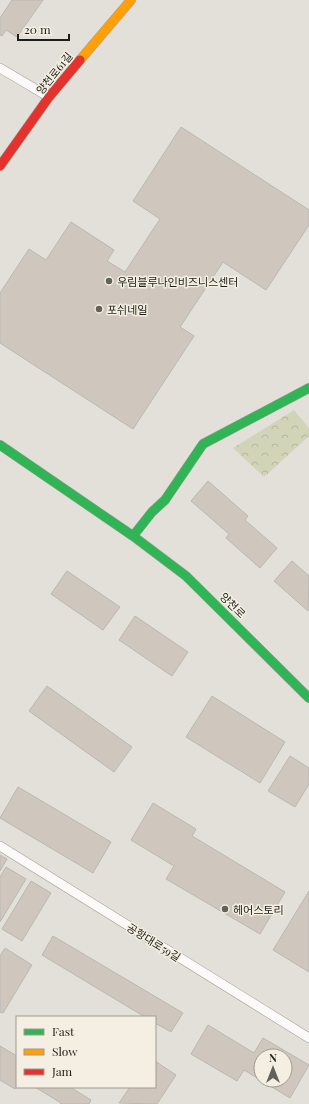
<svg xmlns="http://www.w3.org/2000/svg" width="309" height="1104" font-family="'Playfair Display','Noto Sans KR',serif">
  <defs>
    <pattern id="park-crowns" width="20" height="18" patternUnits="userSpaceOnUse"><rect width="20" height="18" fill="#d2d4b8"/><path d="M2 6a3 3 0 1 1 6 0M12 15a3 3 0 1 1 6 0" fill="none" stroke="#b4b69e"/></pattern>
  </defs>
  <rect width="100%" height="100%" fill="#e2e0d9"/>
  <path fill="url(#park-crowns)" d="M 294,410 L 309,428 L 309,436 L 264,477 L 233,448 Z"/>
  <path fill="#cfc7be" stroke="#bab7b2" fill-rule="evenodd" d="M 12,0 L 43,0 L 17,37 L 6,30 L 2,36 L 0,35 L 0,18 Z
    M 181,127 L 309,210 L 309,225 L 266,290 L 223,262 L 180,327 L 194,336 L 133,429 L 0,343 L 0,293 L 29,249 L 46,260 L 71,222 L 114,250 L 107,261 L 125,272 L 160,219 L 133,201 Z
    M 208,481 L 248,516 L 245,520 L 277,548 L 260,568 L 226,538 L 229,534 L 191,501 Z
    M 292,561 L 309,576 L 308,611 L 274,581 Z
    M 67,571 L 120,607 L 103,630 L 51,594 Z
    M 135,616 L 188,652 L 172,676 L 119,640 Z
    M 47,686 L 132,747 L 114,772 L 29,711 Z
    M 212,696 L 285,742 L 260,783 L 186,737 Z
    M 290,756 L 309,768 L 309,784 L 295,807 L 268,791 Z
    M 18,787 L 111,842 L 93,873 L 0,818 Z
    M 153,803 L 196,829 L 192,836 L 285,892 L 260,934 L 166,879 L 174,866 L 131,840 Z
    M 0,855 L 7,859 L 0,871 Z
    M 6,867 L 26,879 L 0,922 L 0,877 Z
    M 31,881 L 51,893 L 22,941 L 2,929 Z
    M 309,891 L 309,972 L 273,950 Z
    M 53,936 L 183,1013 L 171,1032 L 155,1023 L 155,1017 L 145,1017 L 42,955 Z
    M 5,948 L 32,965 L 3,1013 L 0,1012 L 0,956 Z
    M 208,1025 L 254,1053 L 263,1038 L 309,1065 L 290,1098 L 244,1070 L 237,1081 L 191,1054 ZM 261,1056 L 285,1056 L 285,1080 L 261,1080 Z
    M 0,1046 L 17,1056 L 17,1086 L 15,1089 L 0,1080 Z
    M 155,1061 L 176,1075 L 157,1104 L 119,1103 L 130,1087 L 155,1087 Z
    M 35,1087 L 70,1087 L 91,1100 L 89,1104 L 60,1104 L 61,1103 Z"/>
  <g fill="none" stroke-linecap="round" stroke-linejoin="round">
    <g stroke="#a1a09a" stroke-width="10">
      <path id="lane" d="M 0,68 L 49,97
        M 0,846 L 309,1038"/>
    </g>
    <g stroke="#a1a09a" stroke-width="10">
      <path id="fast" d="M 0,445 L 133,536 L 186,576 L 309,698
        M 133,536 L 152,512 L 165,500 L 203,444 L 309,388"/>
    </g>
    <g stroke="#a1a09a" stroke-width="10">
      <path id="slow" d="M 80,60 L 131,0"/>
    </g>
    <g stroke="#a1a09a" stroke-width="10">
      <path id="jam" d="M 0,166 L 49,97 L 80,60"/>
    </g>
    <use href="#lane" stroke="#fbfaf9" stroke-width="9"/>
    <use href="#fast" stroke="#30b455" stroke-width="9"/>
    <use href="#slow" stroke="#ff9f0a" stroke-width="9"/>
    <use href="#jam" stroke="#e5322d" stroke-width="9"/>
  </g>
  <g fill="#63615c" stroke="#f4efe2" stroke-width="1.5">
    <circle cx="109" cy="281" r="4"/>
    <circle cx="99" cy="309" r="4"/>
    <circle cx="225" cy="909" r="4"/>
  </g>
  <g text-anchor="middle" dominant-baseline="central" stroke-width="3" stroke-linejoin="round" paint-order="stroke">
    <g font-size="11" fill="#1f1d19" stroke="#f4efe2">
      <text transform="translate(54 73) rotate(-51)">양천로61길</text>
      <text transform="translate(233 605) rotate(45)">양천로</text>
      <text transform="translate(154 942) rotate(32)">공항대로59길</text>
    </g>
    <g font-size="11" fill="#1f1d19" stroke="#f4efe2" text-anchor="start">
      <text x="117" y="281">우림블루나인비즈니스센터</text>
      <text x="107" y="309">포쉬네일</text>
      <text x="233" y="909">헤어스토리</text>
    </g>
  </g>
  <rect x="16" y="1016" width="140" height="72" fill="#f4efe2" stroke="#9f9b92"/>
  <rect x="24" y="1029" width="20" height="6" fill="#30b455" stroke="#9f9b92"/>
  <text x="52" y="1036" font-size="12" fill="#1f1d19">Fast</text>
  <rect x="24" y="1049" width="20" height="6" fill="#ff9f0a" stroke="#9f9b92"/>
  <text x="52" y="1056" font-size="12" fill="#1f1d19">Slow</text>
  <rect x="24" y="1069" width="20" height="6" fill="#e5322d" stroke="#9f9b92"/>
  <text x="52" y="1076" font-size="12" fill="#1f1d19">Jam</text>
  <g transform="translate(273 1068)"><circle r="19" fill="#f4efe2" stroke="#9f9b92"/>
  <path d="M0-3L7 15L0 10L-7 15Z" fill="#63615c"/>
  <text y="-6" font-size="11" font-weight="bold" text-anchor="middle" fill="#1f1d19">N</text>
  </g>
  <path d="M18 34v6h51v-6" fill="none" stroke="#1f1d19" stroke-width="2"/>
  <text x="24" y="34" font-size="12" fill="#1f1d19" stroke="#f4efe2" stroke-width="3" paint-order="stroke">20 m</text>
</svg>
